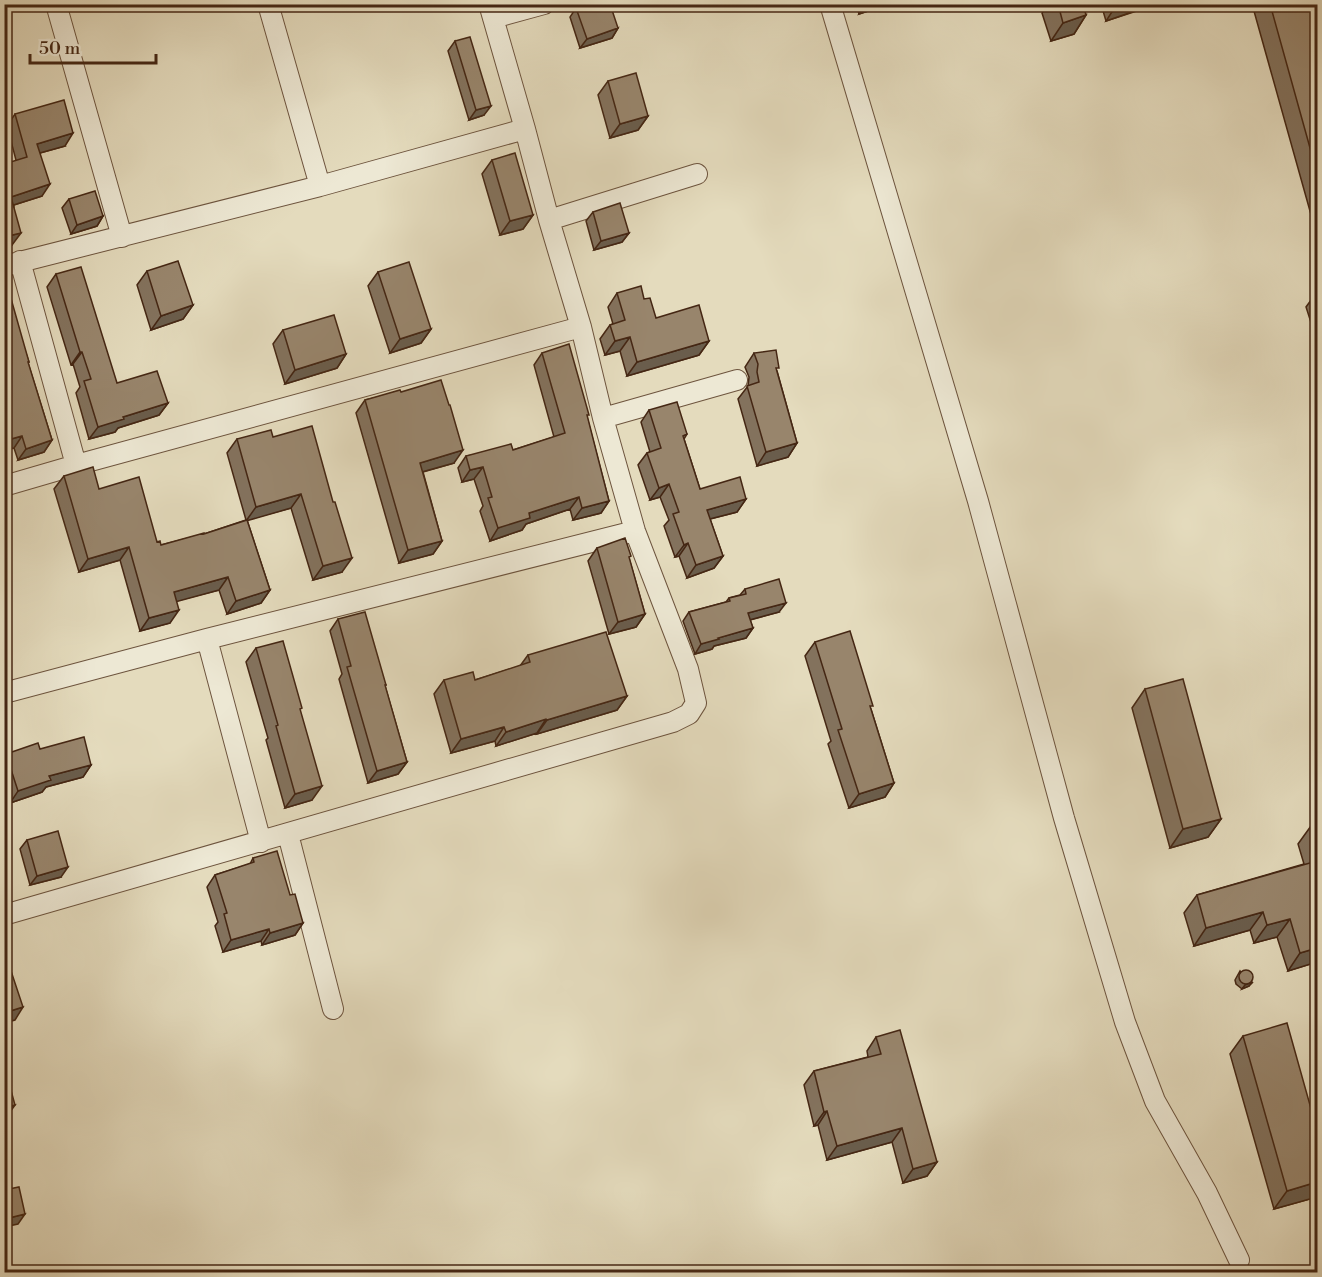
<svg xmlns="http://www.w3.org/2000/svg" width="1322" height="1277" font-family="'Libre Bodoni',serif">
  <rect width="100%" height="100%" fill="#e4dbbd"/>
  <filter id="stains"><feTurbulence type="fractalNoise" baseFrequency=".00333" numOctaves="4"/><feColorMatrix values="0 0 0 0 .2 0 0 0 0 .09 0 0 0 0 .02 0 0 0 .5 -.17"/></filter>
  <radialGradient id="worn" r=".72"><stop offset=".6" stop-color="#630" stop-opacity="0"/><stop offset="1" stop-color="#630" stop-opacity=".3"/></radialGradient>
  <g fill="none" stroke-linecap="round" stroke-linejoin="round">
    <g stroke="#6d543e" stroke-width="22">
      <path id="minor" d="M 56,4 L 122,237
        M 268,4 L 320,186
        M 830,4 L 978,501 L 1064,818 L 1125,1022 L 1155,1101 L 1207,1193 L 1239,1260
        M 493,18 L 544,4
        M 549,220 L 697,174
        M 20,261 L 76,465
        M 4,266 L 320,186 L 525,129
        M 603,418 L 737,380
        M 4,486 L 76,465 L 581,327
        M 207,639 L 261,842
        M 4,693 L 207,639 L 635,531
        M 288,834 L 333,1009
        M 4,915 L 673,722 L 689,714 L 696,703 L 688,669 L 635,531 L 603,418 L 581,327 L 549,220 L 525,129 L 489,4"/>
    </g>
    <use href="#minor" stroke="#ede8d4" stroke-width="20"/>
  </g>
  <path fill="#83725d" stroke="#452714" stroke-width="1.5" d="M 856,4 L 889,4 L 859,14 Z
    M 1043,4 L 1083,4 L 1086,15 L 1074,34 L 1051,41 L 1042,13 L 1044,10 Z
    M 1101,4 L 1168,4 L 1156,8 L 1155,5 L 1106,21 Z
    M 1252,4 L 1317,4 L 1317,236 Z
    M 576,8 L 618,28 L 612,38 L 580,48 L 570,17 Z
    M 455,41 L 484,115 L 469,120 L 448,51 Z
    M 608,81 L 648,116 L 638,130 L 610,138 L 598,95 Z
    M 15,114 L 65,146 L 40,153 L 42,196 L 14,205 L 12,245 L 4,247 L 16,160 L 7,126 Z
    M 492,160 L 533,215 L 523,229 L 500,235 L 482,174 Z
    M 69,199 L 103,216 L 97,226 L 71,234 L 62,208 Z
    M 593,212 L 629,233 L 622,242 L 594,250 L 586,221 Z
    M 147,271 L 193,305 L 183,319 L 151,330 L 137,285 Z
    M 378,272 L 431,329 L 421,343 L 390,353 L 368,286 Z
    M 56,274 L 117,383 L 168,403 L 159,415 L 118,428 L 115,432 L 89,439 L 76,393 L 80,387 L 73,364 L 71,365 L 47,287 Z
    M 4,289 L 29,362 L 28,363 L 52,440 L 44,452 L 18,460 L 14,448 Z
    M 1317,292 L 1317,334 L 1315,335 L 1306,307 Z
    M 617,293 L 644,299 L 656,318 L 709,341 L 699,355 L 627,376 L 620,351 L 605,355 L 600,339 L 610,325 L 613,324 L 608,307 Z
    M 283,330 L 346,354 L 337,368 L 285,384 L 273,344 Z
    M 542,353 L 587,417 L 609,501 L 601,513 L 573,520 L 570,509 L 526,524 L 522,530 L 490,541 L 480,511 L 483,506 L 474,479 L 462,482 L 458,468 L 466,456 L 513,450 L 554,437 L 534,365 Z
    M 754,353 L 777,371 L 797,443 L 788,457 L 757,466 L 738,399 L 748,386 L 749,377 L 745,367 Z
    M 401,392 L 454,463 L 423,472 L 442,541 L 433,554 L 399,563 L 356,413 L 365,400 Z
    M 649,410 L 687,434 L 684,439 L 700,489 L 746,499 L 737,512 L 710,519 L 723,556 L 714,568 L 687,578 L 679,556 L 675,557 L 664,526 L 669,520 L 660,497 L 650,500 L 638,465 L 647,453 L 650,452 L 641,422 Z
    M 273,437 L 342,572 L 313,580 L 291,508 L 247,520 L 270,590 L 261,603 L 227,614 L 219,590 L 176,601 L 170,623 L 140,631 L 120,560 L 79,572 L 54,489 L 64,476 L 99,489 L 161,545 L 204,534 L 246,520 L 227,453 L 237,439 Z
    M 597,548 L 629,558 L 645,614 L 636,627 L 609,634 L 588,561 Z
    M 745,589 L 779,612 L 750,620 L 753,628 L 746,638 L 714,646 L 712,649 L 695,654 L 683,621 L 689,612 L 726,602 L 729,598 L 740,595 Z
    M 338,619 L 386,685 L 385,686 L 407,762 L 398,774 L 368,783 L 339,679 L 342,674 L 330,631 Z
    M 815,642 L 871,709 L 894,783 L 885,797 L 849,808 L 828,744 L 831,741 L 805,656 Z
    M 256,648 L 300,711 L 312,800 L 285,808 L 266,740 L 268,738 L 246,662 Z
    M 528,655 L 627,696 L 617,710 L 537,734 L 537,733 L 496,746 L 495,741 L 451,753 L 434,694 L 444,680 L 475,680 L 520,666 Z
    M 1145,689 L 1221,819 L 1208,837 L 1170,848 L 1132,708 Z
    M 40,749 L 91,765 L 83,777 L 46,787 L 42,792 L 10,803 L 4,787 L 4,756 L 6,754 Z
    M 1317,824 L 1317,962 L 1288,971 L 1277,937 L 1254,943 L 1250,930 L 1194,946 L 1184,913 L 1197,895 L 1304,864 L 1298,844 L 1311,826 Z
    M 27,840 L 61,877 L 30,885 L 20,849 Z
    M 253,858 L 290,895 L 303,923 L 295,935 L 262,945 L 261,941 L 223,952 L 215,926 L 218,922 L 207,887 L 215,875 L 250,864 Z
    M 1240,971 L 1249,986 L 1242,989 L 1236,984 L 1235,980 Z
    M 1243,1036 L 1317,1197 L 1274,1209 L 1230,1054 Z
    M 876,1037 L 937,1162 L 927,1176 L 903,1183 L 892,1142 L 827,1160 L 818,1125 L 814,1126 L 804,1085 L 814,1071 L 868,1057 L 867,1051 Z"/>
  <path fill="#6a5d4c" stroke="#452714" stroke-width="1.5" d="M 866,4 L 889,4 L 859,14 Z
    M 1117,4 L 1155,4 L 1106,21 Z
    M 1158,4 L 1168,4 L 1156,8 Z
    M 1086,15 L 1074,34 L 1051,41 L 1063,23 Z
    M 618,28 L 612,38 L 580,48 L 587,39 Z
    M 491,106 L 484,115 L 469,120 L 476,110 Z
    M 648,116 L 638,130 L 610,138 L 620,124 Z
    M 73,133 L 65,146 L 29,156 L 37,144 Z
    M 50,184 L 42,196 L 4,208 L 11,197 Z
    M 533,215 L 523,229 L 500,235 L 510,221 Z
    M 103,216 L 97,226 L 71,234 L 77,225 Z
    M 21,233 L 12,245 L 4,247 L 4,237 Z
    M 629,233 L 622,242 L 594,250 L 601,241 Z
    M 193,305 L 183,319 L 151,330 L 161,316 Z
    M 431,329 L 421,343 L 390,353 L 400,339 Z
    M 630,337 L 620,351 L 605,355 L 615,341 Z
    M 709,341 L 699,355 L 627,376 L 637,362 Z
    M 80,352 L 82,352 L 73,364 L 71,365 Z
    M 346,354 L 337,368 L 285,384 L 295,370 Z
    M 168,403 L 159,415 L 118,428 L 115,432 L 89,439 L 98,427 L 123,417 Z
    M 22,436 L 14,448 L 4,450 L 4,441 Z
    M 52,440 L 44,452 L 18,460 L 26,449 Z
    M 797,443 L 788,457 L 757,466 L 766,452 Z
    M 463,450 L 454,463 L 411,475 L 420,463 Z
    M 483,467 L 474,479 L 462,482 L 470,470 Z
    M 669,484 L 660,497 L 650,500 L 659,488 Z
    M 301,494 L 291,508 L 246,521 L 256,507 Z
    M 579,497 L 570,509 L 526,524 L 522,530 L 490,541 L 498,528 L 529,513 Z
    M 746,499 L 737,512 L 698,522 L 707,510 Z
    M 609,501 L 601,513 L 573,520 L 582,508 Z
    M 442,541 L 433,554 L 399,563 L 408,550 Z
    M 688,543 L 679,556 L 675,557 L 684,545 Z
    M 129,547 L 120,560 L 79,572 L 88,559 Z
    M 723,556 L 714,568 L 687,578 L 696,565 Z
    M 352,558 L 342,572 L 313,580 L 323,566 Z
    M 228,577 L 219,590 L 164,605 L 174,592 Z
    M 270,590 L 261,603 L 227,614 L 236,601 Z
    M 786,603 L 779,612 L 742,622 L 748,613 Z
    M 179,610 L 170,623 L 140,631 L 149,618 Z
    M 645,614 L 636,627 L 609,634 L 618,622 Z
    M 753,628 L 746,638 L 714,646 L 712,649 L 695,654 L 701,644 L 718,638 Z
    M 627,696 L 617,710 L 537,734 L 547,720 Z
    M 546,719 L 537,733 L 496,746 L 506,732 Z
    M 504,727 L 495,741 L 451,753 L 461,739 Z
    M 407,762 L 398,774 L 368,783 L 377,771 Z
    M 91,765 L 83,777 L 46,787 L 42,792 L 10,803 L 18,791 L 49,776 Z
    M 894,783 L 885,797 L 849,808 L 859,794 Z
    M 322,786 L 312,800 L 285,808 L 295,794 Z
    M 1221,819 L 1208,837 L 1170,848 L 1183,829 Z
    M 68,867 L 61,877 L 30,885 L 37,876 Z
    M 1263,912 L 1250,930 L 1194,946 L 1206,928 Z
    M 1290,919 L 1277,937 L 1254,943 L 1267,925 Z
    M 303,923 L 295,935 L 262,945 L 270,933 Z
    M 269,929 L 261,941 L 223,952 L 231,940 Z
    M 1317,948 L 1317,962 L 1288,971 L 1300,953 Z
    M 1253,982 L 1249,986 L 1242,989 L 1245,985 Z
    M 23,1007 L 15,1020 L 4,1023 L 4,1013 Z
    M 15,1105 L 5,1119 L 4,1119 L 4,1108 Z
    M 827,1111 L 818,1125 L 814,1126 L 824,1112 Z
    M 902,1128 L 892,1142 L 827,1160 L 837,1146 Z
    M 937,1162 L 927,1176 L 903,1183 L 913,1169 Z
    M 1317,1182 L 1317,1197 L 1274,1209 L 1287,1191 Z
    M 25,1214 L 18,1224 L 4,1227 L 5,1219 Z"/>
  <path fill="#98856c" stroke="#452714" stroke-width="1.5" d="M 586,4 L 610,4 L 618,28 L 587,39 L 576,8 Z
    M 1058,4 L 1083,4 L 1086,15 L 1063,23 Z
    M 1270,4 L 1317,4 L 1317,173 Z
    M 470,37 L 491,106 L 476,110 L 455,41 Z
    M 636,73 L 648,116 L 620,124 L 608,81 Z
    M 64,100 L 73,133 L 37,144 L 50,184 L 11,197 L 21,233 L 4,237 L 4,164 L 27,157 L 15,114 Z
    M 515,153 L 533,215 L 510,221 L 492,160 Z
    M 95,191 L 103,216 L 77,225 L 69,199 Z
    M 620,203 L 629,233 L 601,241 L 593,212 Z
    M 178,261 L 193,305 L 161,316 L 147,271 Z
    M 409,262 L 431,329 L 400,339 L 378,272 Z
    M 81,267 L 117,383 L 157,371 L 168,403 L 123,417 L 124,419 L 98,427 L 84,381 L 91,379 L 82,352 L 80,352 L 56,274 Z
    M 641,286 L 644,299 L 650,298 L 656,318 L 699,305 L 709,341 L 637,362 L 630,337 L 615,341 L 610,325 L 625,320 L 617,293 Z
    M 8,288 L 29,362 L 28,362 L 52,440 L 26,449 L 22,436 L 4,441 L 4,289 Z
    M 334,315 L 346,354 L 295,370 L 283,330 Z
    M 569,344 L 589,415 L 587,415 L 609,501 L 582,508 L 579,497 L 529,513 L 530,518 L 498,528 L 488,498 L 492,497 L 483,467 L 470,470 L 466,456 L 511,444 L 513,450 L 565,433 L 542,353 Z
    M 776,350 L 779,368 L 776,368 L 797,443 L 766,452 L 747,386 L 759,382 L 757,372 L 758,364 L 754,353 Z
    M 441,380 L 449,405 L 450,405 L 463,450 L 420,463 L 442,541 L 408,550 L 365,400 L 400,390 L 401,392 Z
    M 677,402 L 687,434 L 683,436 L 700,489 L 740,477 L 746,499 L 707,510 L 723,556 L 696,565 L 688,543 L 684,545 L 673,514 L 679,512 L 669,484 L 659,488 L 647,453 L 661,448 L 649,410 Z
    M 312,426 L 333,502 L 335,502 L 352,558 L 323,566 L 301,494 L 256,507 L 237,439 L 271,430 L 273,437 Z
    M 93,467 L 99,489 L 139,477 L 157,542 L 160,541 L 161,545 L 204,533 L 204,534 L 247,520 L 270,590 L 236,601 L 228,577 L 174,592 L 179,610 L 149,618 L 129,547 L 88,559 L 64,476 Z
    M 4,517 L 9,532 L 4,534 Z
    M 625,538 L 631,556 L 629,557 L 645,614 L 618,622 L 597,548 Z
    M 779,579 L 786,603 L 748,613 L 753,628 L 718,638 L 719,639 L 701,644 L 689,612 L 730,601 L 729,598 L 746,594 L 745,589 Z
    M 365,612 L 386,685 L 385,685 L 407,762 L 377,771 L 347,667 L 351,666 L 338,619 Z
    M 850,631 L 873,706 L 870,706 L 894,783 L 859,794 L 838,730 L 842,729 L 815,642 Z
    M 606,632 L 627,696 L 547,720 L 546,719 L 506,732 L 504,727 L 461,739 L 444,680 L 473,672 L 475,680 L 530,662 L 528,655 Z
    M 283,641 L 302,708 L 300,709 L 322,786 L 295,794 L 276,726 L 278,725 L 256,648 Z
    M 1183,679 L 1221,819 L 1183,829 L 1145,689 Z
    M 84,737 L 91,765 L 49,776 L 51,780 L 18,791 L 6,754 L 38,743 L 40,749 Z
    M 1317,824 L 1317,851 L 1311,826 Z
    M 58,831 L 68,867 L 37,876 L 27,840 Z
    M 277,851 L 290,895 L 295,894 L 303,923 L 270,933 L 269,929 L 231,940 L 224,914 L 227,913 L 215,875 L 254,862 L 253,858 Z
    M 1317,861 L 1317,948 L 1300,953 L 1290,919 L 1267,925 L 1263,912 L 1206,928 L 1197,895 Z
    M 4,969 L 6,973 L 11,971 L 23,1007 L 4,1013 Z
    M1239 977a7 7 0 1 1 14 0a7 7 0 1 1-14 0Z
    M 1287,1023 L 1317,1130 L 1317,1182 L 1287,1191 L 1243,1036 Z
    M 900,1030 L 937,1162 L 913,1169 L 902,1128 L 837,1146 L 827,1111 L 824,1112 L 814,1071 L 881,1054 L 876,1037 Z
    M 7,1076 L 15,1105 L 4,1108 L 4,1077 Z
    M 19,1187 L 25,1214 L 5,1219 L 4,1190 Z"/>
  <rect width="1322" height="1277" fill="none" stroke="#e4dbbd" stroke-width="24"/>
  <rect x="6" y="6" width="1310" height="1265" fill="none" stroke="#452714" stroke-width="3"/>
  <rect x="12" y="12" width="1298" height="1253" fill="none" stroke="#452714" stroke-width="1.5"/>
  <path d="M30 54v9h126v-9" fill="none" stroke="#452714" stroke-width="3"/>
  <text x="39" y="54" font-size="18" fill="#452714" stroke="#ede8d4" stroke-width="4.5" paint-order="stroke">50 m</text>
  <rect width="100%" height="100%" filter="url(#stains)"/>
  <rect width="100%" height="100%" fill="url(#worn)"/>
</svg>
